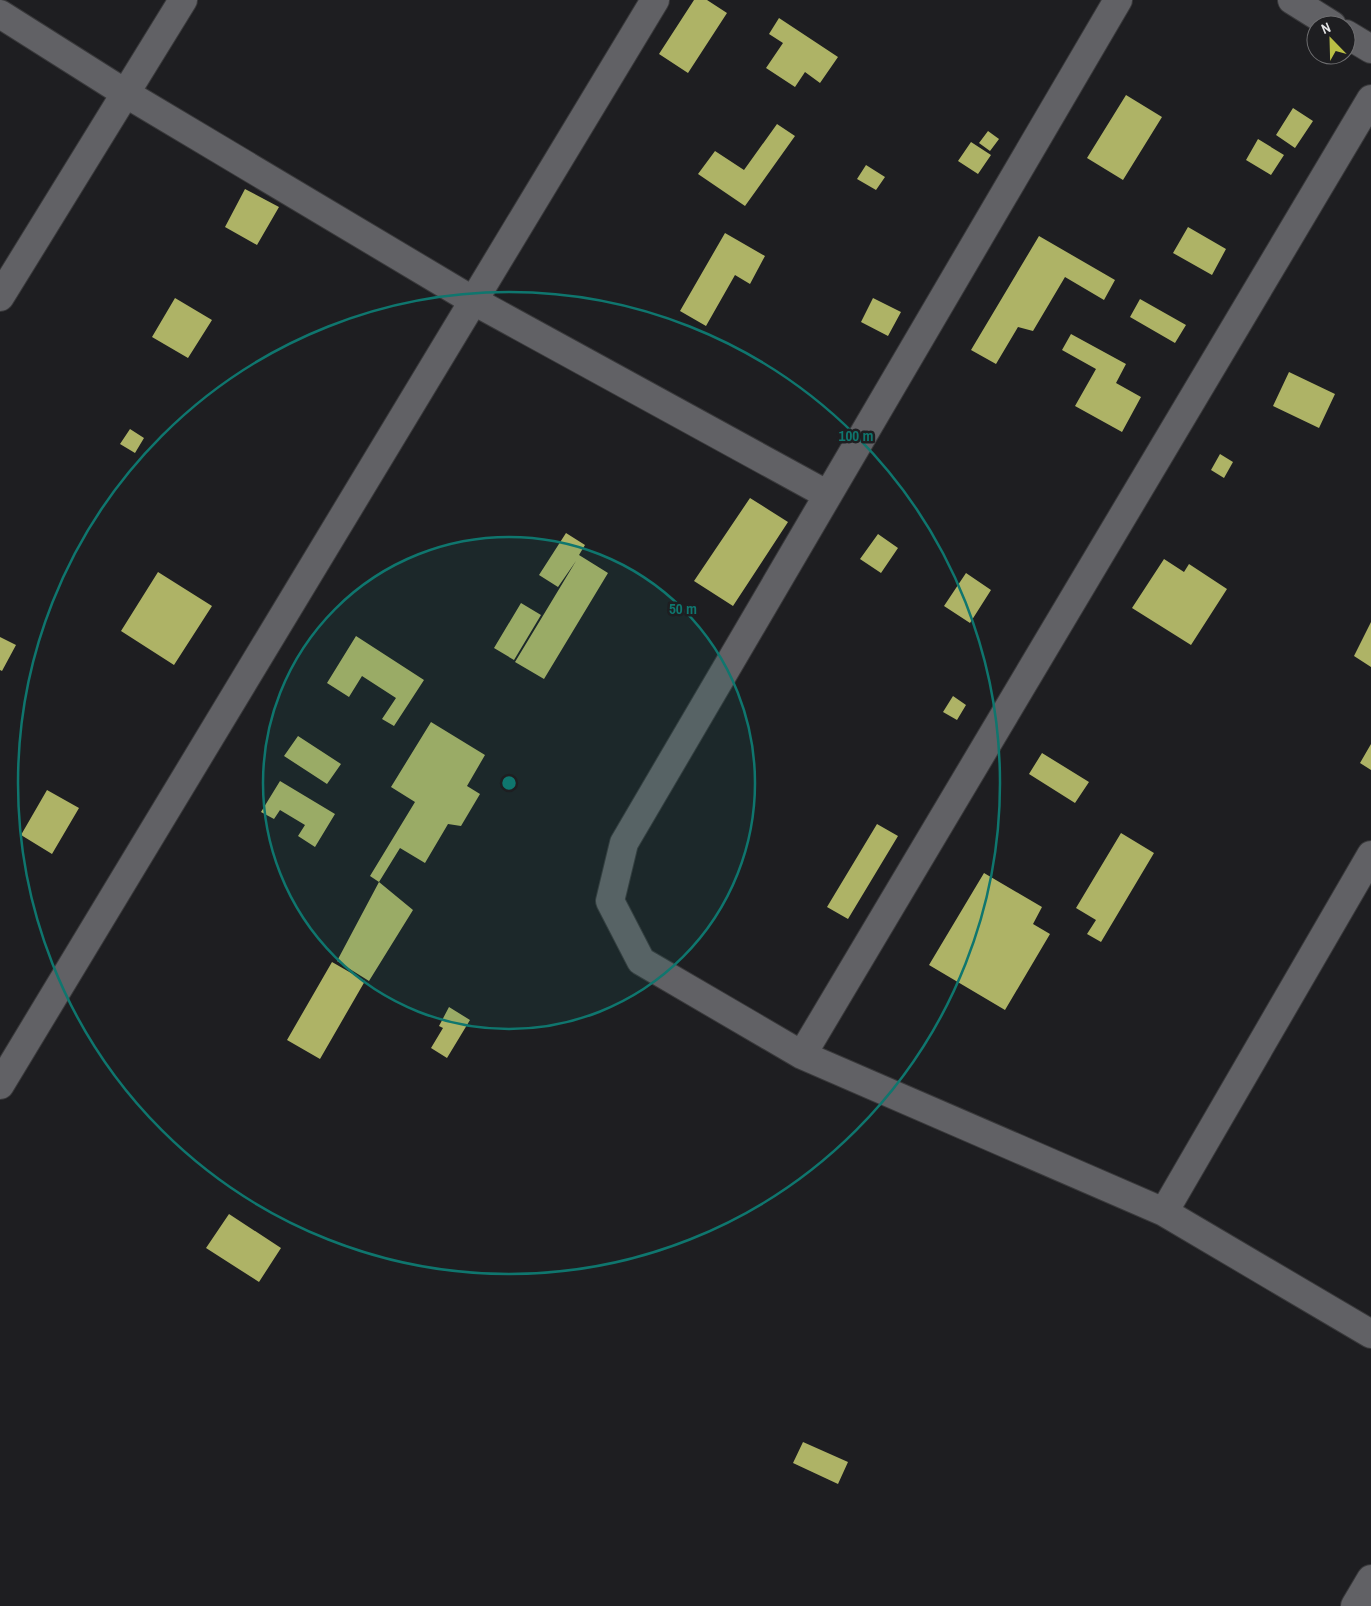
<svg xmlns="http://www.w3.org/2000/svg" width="1371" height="1606" font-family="'Archivo Narrow',sans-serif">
  <rect width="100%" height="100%" fill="#1e1e21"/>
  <path fill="#aeb366" d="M 694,0 L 707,0 L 727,13 L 688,73 L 659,54 Z
    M 779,18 L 838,57 L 820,83 L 805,72 L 795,87 L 766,68 L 783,43 L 769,34 Z
    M 1126,95 L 1162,117 L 1123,180 L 1087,158 Z
    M 1293,108 L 1313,121 L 1295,148 L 1276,135 Z
    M 777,124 L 795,136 L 745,206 L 698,174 L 715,151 L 744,170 Z
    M 988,131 L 999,139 L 990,151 L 979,143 Z
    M 1258,139 L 1284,155 L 1271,175 L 1246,160 Z
    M 971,142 L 991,155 L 978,174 L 958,161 Z
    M 866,165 L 885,177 L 876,190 L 857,179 Z
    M 245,189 L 279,207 L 257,245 L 225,227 Z
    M 1188,227 L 1226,249 L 1212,275 L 1173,253 Z
    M 725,233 L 765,256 L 750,284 L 735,275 L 706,326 L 680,311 Z
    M 1039,236 L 1115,280 L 1104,300 L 1065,277 L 1033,331 L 1018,327 L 996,364 L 971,350 Z
    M 175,298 L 212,320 L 188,358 L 152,337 Z
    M 873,298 L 901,312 L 888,336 L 861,322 Z
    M 1140,299 L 1186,325 L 1175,343 L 1130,317 Z
    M 1071,334 L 1126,364 L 1116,383 L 1141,397 L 1122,432 L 1075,406 L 1096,369 L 1062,350 Z
    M 1289,372 L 1335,394 L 1319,428 L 1273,406 Z
    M 130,429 L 144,438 L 135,453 L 120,444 Z
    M 1220,454 L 1233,462 L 1224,478 L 1211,470 Z
    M 750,498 L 788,522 L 733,606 L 694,581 Z
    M 566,533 L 585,545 L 579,555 L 608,573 L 544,679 L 515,662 L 576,561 L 558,587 L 539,575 Z
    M 878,534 L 898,548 L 881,573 L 860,559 Z
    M 1164,559 L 1184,572 L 1189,564 L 1227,589 L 1191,645 L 1132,608 Z
    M 158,572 L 212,606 L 174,665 L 121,631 Z
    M 966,573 L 991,590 L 970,623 L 944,606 Z
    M 521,603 L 541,615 L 514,660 L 494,648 Z
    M 1371,622 L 1371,667 L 1354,656 Z
    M 356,636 L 424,680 L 394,726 L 382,719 L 396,698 L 362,676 L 349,697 L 327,683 Z
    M 0,637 L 16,645 L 2,671 L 0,670 Z
    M 953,696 L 966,705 L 957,720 L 943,712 Z
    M 431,722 L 485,755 L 467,786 L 480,794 L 461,826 L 448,824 L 425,863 L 400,848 L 379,882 L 370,876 L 415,802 L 391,787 Z
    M 298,736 L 341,764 L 327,784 L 284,756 Z
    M 1371,744 L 1371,770 L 1360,763 Z
    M 1042,753 L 1089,782 L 1075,803 L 1029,774 Z
    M 280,781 L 335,814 L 315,847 L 298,836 L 305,825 L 280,810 L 274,819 L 261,812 Z
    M 47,790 L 79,808 L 52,854 L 21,835 Z
    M 877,824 L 898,836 L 848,919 L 827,907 Z
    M 1121,833 L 1154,853 L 1101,942 L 1087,934 L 1096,920 L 1076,908 Z
    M 984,873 L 1042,907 L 1033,924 L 1050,934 L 1005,1010 L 929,965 Z
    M 379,882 L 413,910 L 369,981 L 337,961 Z
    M 332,962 L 365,981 L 320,1059 L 287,1040 Z
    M 449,1007 L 470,1020 L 447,1058 L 431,1048 L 443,1028 L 439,1026 Z
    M 229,1214 L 281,1248 L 259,1282 L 206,1248 Z
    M 803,1442 L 848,1462 L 838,1484 L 793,1463 Z"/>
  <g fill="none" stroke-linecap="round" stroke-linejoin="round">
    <g stroke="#39393b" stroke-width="30">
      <path id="minor" d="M 1118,0 L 624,843 L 610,901 L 641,961 L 802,1055 L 1164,1212 L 1371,1334
        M 1292,0 L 1332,25
        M 0,14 L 125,93 L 472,300 L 828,495
        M 1346,34 L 1371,49
        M 0,297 L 183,0
        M 802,1055 L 1371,99
        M 0,1085 L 655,0
        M 1164,1212 L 1371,855
        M 1355,1606 L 1371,1579"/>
    </g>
    <use href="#minor" stroke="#616165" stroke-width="28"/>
  </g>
  <circle cx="509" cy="783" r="246" fill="#0f766e" fill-opacity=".12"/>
  <g fill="none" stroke="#0f766e" stroke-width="2.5">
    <circle cx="509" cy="783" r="246"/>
    <circle cx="509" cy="783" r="491"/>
  </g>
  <circle cx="509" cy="783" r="8" fill="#0f766e" stroke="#1e1e21" stroke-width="2.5"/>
  <g font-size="15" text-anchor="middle" font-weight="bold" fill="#0f766e" stroke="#1e1e21" stroke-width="5" stroke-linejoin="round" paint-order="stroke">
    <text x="856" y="441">100 m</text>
    <text x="683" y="614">50 m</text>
  </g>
  <g transform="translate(1331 40) rotate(337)"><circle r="24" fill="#1e1e21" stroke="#6e6e70"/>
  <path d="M0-4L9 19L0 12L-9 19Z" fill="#bbc045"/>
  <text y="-8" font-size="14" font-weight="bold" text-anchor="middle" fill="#e5e5e7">N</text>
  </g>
</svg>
